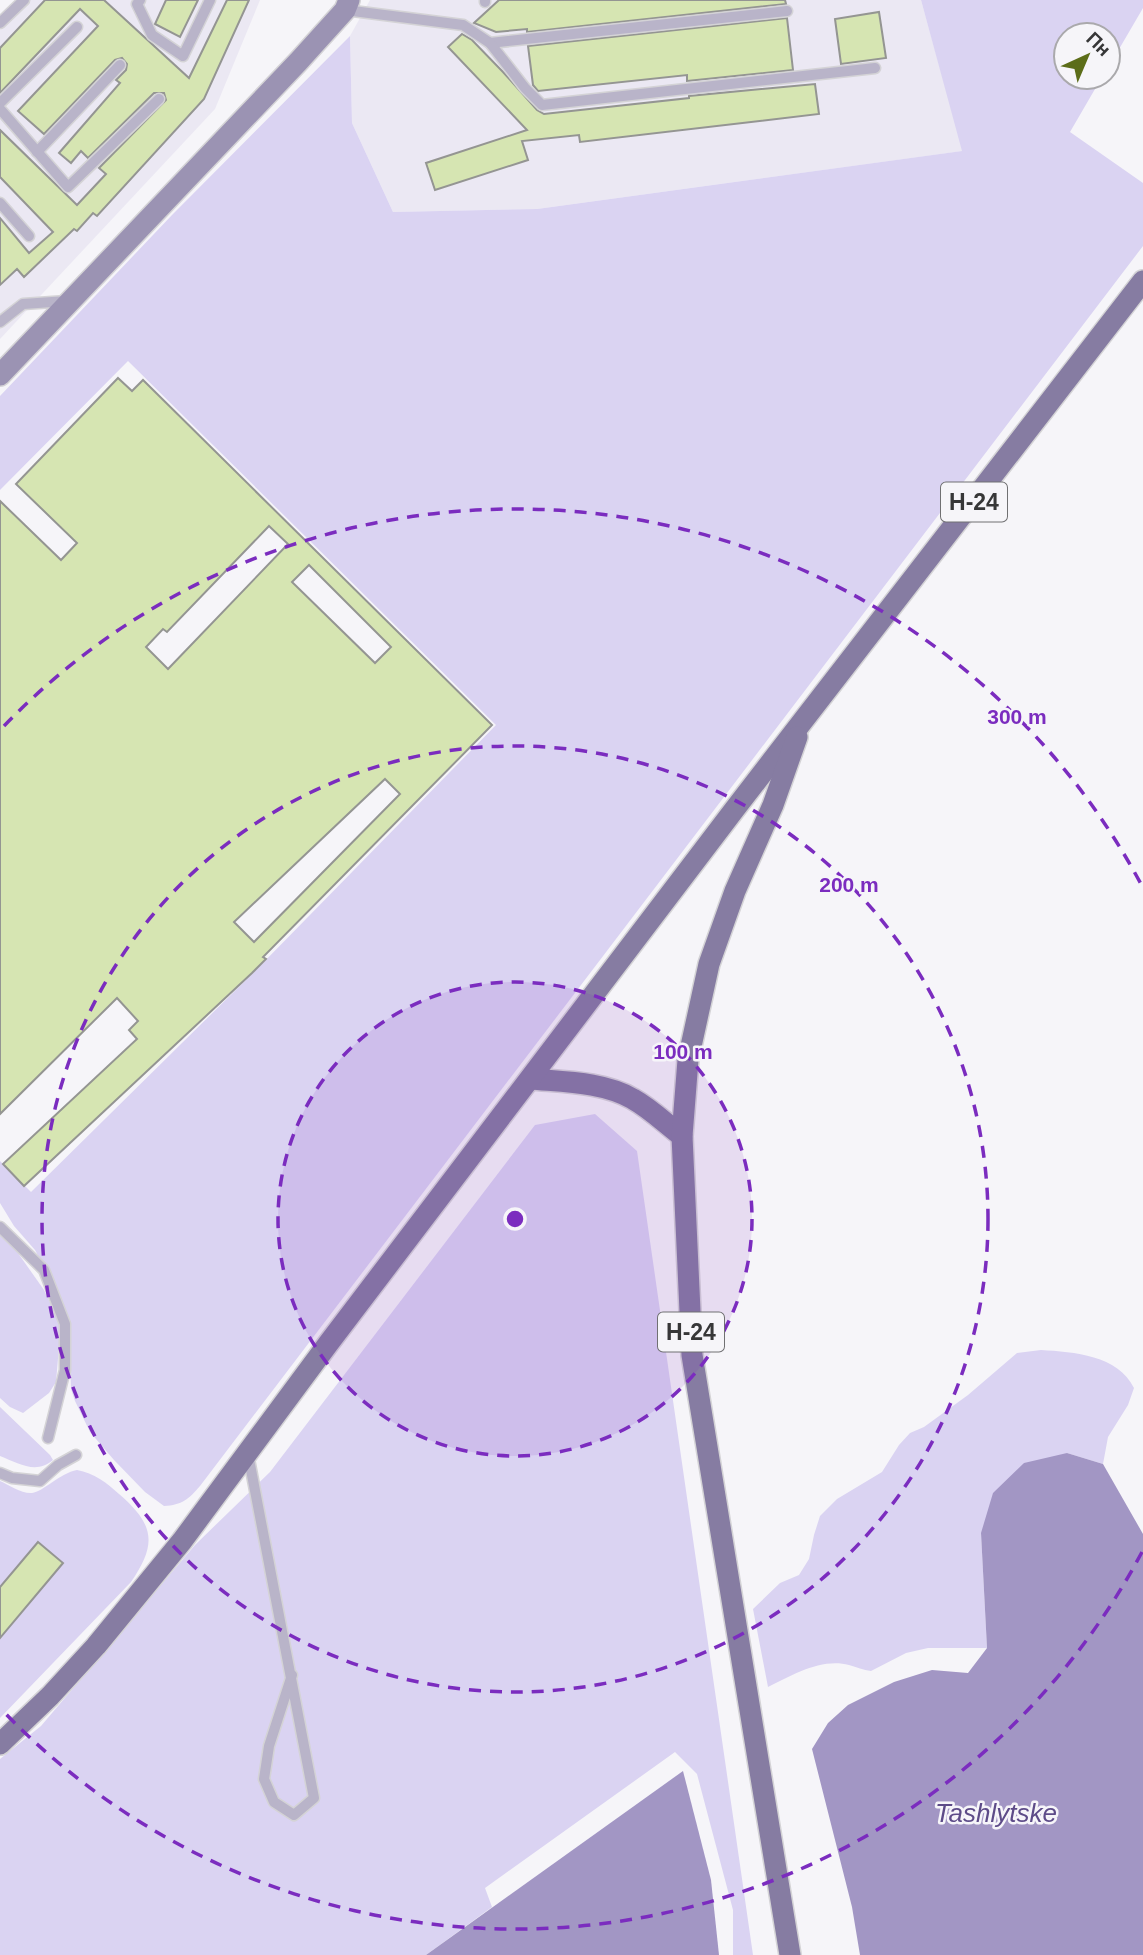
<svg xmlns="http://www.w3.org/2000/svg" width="1143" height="1955" font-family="Helvetica,sans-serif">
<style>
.built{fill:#ebe8f3}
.green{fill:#dad3f2}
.water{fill:#a296c4}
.building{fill:#d6e5b2;stroke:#949592;stroke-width:2;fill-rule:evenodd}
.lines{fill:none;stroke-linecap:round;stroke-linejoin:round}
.lane-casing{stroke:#d4d3d6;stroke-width:13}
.secondary-casing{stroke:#d4d3d6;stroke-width:24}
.primary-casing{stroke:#d4d3d6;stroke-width:24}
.lane{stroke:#b9b4c9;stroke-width:10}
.secondary{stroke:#9b93b3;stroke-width:21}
.primary{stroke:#867ca2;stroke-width:21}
.ring{fill:none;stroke:#7b2cbf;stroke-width:3.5;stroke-dasharray:12 9}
.labels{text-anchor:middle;stroke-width:5;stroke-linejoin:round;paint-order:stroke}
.shield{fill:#f6f5f9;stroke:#707072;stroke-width:2}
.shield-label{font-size:23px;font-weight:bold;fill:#373738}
.water-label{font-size:26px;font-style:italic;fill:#5d4b88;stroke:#f6f5f9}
.centre{fill:#7b2cbf;stroke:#f6f5f9;stroke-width:3.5}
.ring-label{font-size:21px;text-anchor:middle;font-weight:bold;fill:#7b2cbf;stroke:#f6f5f9;stroke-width:5;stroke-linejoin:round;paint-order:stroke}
</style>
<rect width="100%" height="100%" fill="#f6f5f9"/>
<g class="built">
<path d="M 29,0 L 260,0 L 215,109 L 0,339 L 0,30 Z"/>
<path d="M 370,0 L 921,0 L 963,151 L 537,209 L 393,212 L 352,123 L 350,36 Z"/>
</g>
<g class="green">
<path d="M 921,0 L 1143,0 L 1143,8 L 1108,68 L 1108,35 L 1066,35 L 1066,77 L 1102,77 L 1070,132 L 1143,183 L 1143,246 L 200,1486 C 189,1499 182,1505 164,1506 L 145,1492 L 114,1460 L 90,1432 L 75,1401 L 71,1389 L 69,1329 L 57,1291 L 35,1250 L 14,1226 L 0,1203 L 0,1161 L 31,1192 L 258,968 L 496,725 L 128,361 L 0,490 L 0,396 L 172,215 L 350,36 L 352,123 L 393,212 L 537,209 L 962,151 Z"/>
<path d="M 595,1114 L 637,1151 L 753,1955 L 733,1955 L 733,1910 L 697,1774 L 675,1752 L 485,1888 L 492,1907 L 426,1955 L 0,1955 L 0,1759 L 41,1726 L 195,1545 L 270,1472 L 535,1125 Z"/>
<path d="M 0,1233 L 13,1246 L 44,1290 L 59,1321 L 60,1335 L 56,1382 L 49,1393 L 23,1413 L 10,1407 L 0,1398 Z"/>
<path d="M 1041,1350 C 1074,1352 1118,1355 1134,1388 L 1128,1405 L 1108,1437 L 1103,1464 L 1067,1453 L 981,1533 L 987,1648 L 928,1648 L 906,1653 L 871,1671 C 863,1670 857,1667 849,1665 C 821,1658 793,1675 768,1687 L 753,1609 L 780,1583 L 799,1575 L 809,1559 L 814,1535 L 820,1516 L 837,1499 L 882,1472 L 899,1445 L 910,1433 L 924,1427 L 968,1395 L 1017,1353 Z"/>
<path d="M 0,1407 L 50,1455 L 53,1460 C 36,1475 18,1463 0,1456 Z"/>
<path d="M 77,1470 C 94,1473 107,1483 119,1494 C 155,1525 157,1544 131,1582 L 0,1718 L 0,1481 C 9,1485 22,1494 32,1493 C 43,1492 60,1473 77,1470 Z"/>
</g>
<g class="water">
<path d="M 1067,1453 L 1103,1464 L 1143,1534 L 1143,1955 L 860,1955 L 852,1907 L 812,1749 L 828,1723 L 848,1705 L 894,1682 L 932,1670 L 968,1673 L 987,1648 L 981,1533 L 993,1493 L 1024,1463 Z"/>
<path d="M 683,1771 L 711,1880 L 719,1955 L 426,1955 Z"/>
</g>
<g class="building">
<path d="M 45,0 L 104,0 L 189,78 L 227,0 L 249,0 L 204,99 L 97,216 L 93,213 L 77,231 L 74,229 L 24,277 L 17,269 L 0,285 L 0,218 L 29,253 L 53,232 L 0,177 L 0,130 L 77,205 L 106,174 L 99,168 L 166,100 L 164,93 L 154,93 L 88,158 L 81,151 L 71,163 L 59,153 L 120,83 L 116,80 L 126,70 L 127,64 L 122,58 L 115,60 L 44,134 L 18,111 L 98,26 L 80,9 L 0,93 L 0,48 Z"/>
<path d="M 166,0 L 198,0 L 180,37 L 155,24 Z"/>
<path d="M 499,0 L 785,0 L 786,4 L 527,32 L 527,29 L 496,32 L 474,23 Z"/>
<path d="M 879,12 L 886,58 L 841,64 L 835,19 Z"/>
<path d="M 787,18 L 793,70 L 687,81 L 687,75 L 538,91 L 533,85 L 528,46 Z"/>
<path d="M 462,34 L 472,40 L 503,72 L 537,110 L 544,114 L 689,98 L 689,96 L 815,84 L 819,114 L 580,142 L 579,135 L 522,141 L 528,160 L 435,190 L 426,163 L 527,130 L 448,47 Z"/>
<path d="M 118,378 L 132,391 L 143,380 L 492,725 L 263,957 L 266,959 L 252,973 L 24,1186 L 3,1164 L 137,1039 L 129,1030 L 138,1021 L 117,998 L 0,1114 L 0,501 L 61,560 L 77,543 L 16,484 ZM 269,526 L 288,544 L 168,669 L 146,647 L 163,629 L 167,632 ZM 309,565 L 391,647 L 375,663 L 292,582 ZM 385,779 L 400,794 L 254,942 L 234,922 Z"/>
<path d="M 38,1542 L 63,1563 L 0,1638 L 0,1587 Z"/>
</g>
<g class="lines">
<g class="lane-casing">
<g id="lane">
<path d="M 140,0 L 137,4 L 152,35 L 183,56 L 210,0"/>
<path d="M 485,0 L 485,2"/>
<path d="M 345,10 L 463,25 L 490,43 L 787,11"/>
<path d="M 0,23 L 24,0"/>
<path d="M 490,43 L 525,88 L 542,105 L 875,68"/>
<path d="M 0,103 L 77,27"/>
<path d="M 0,109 L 68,187 L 159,99"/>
<path d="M 37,152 L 120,65"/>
<path d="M 0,203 L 29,236"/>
<path d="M 0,322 L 23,304 L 67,301"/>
<path d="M 0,1227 L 44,1270 L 65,1324 L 65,1370 L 48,1438"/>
<path d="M 248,1454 L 314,1798 L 294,1815 L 274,1802 L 264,1779 L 269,1746 L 292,1675"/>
<path d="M 0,1473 L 12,1478 L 40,1481 L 58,1465 L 76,1455"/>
</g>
</g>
<g class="secondary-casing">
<path id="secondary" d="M 0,375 L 298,62 L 345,10 L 349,0"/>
</g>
<g class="primary-casing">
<g id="primary">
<path d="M 531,1079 C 564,1082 604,1082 633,1099 C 651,1109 666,1124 682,1136"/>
<path d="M 0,1744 L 50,1696 L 96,1646 L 182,1541 L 328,1344 L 734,810 L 1143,281"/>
<path d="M 790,1955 L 692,1355 L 682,1136 L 688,1060 L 709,964 L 735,891 L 773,805 L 797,737"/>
</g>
</g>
<use href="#lane" class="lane"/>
<use href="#secondary" class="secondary"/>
<use href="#primary" class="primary"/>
</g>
<circle cx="515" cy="1219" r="237" fill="#7b2cbf" fill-opacity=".12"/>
<g class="ring">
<circle cx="515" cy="1219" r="237"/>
<circle cx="515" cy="1219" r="473"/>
<path d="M1142 1552A710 710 0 0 1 4 1712M4 726A710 710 0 0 1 1142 886"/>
</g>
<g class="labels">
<g class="shield">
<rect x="941" y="482.5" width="66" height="39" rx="5"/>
<rect x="658" y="1312.5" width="66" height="39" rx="5"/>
</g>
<g class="shield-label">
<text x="974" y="510">Н-24</text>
<text x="691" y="1340">Н-24</text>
</g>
<g class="water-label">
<text x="996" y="1822">Tashlytske</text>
</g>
</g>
<circle cx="515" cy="1219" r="10" class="centre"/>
<g class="ring-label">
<text x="1017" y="724">300 m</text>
<text x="849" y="892">200 m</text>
<text x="683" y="1059">100 m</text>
</g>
<g transform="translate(1087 56) rotate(44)"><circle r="33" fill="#f6f5f9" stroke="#aaa9ac" stroke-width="2"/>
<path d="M0-5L12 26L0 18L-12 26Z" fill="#5c6d19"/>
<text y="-10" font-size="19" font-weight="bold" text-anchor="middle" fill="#373738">Пн</text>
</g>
</svg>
